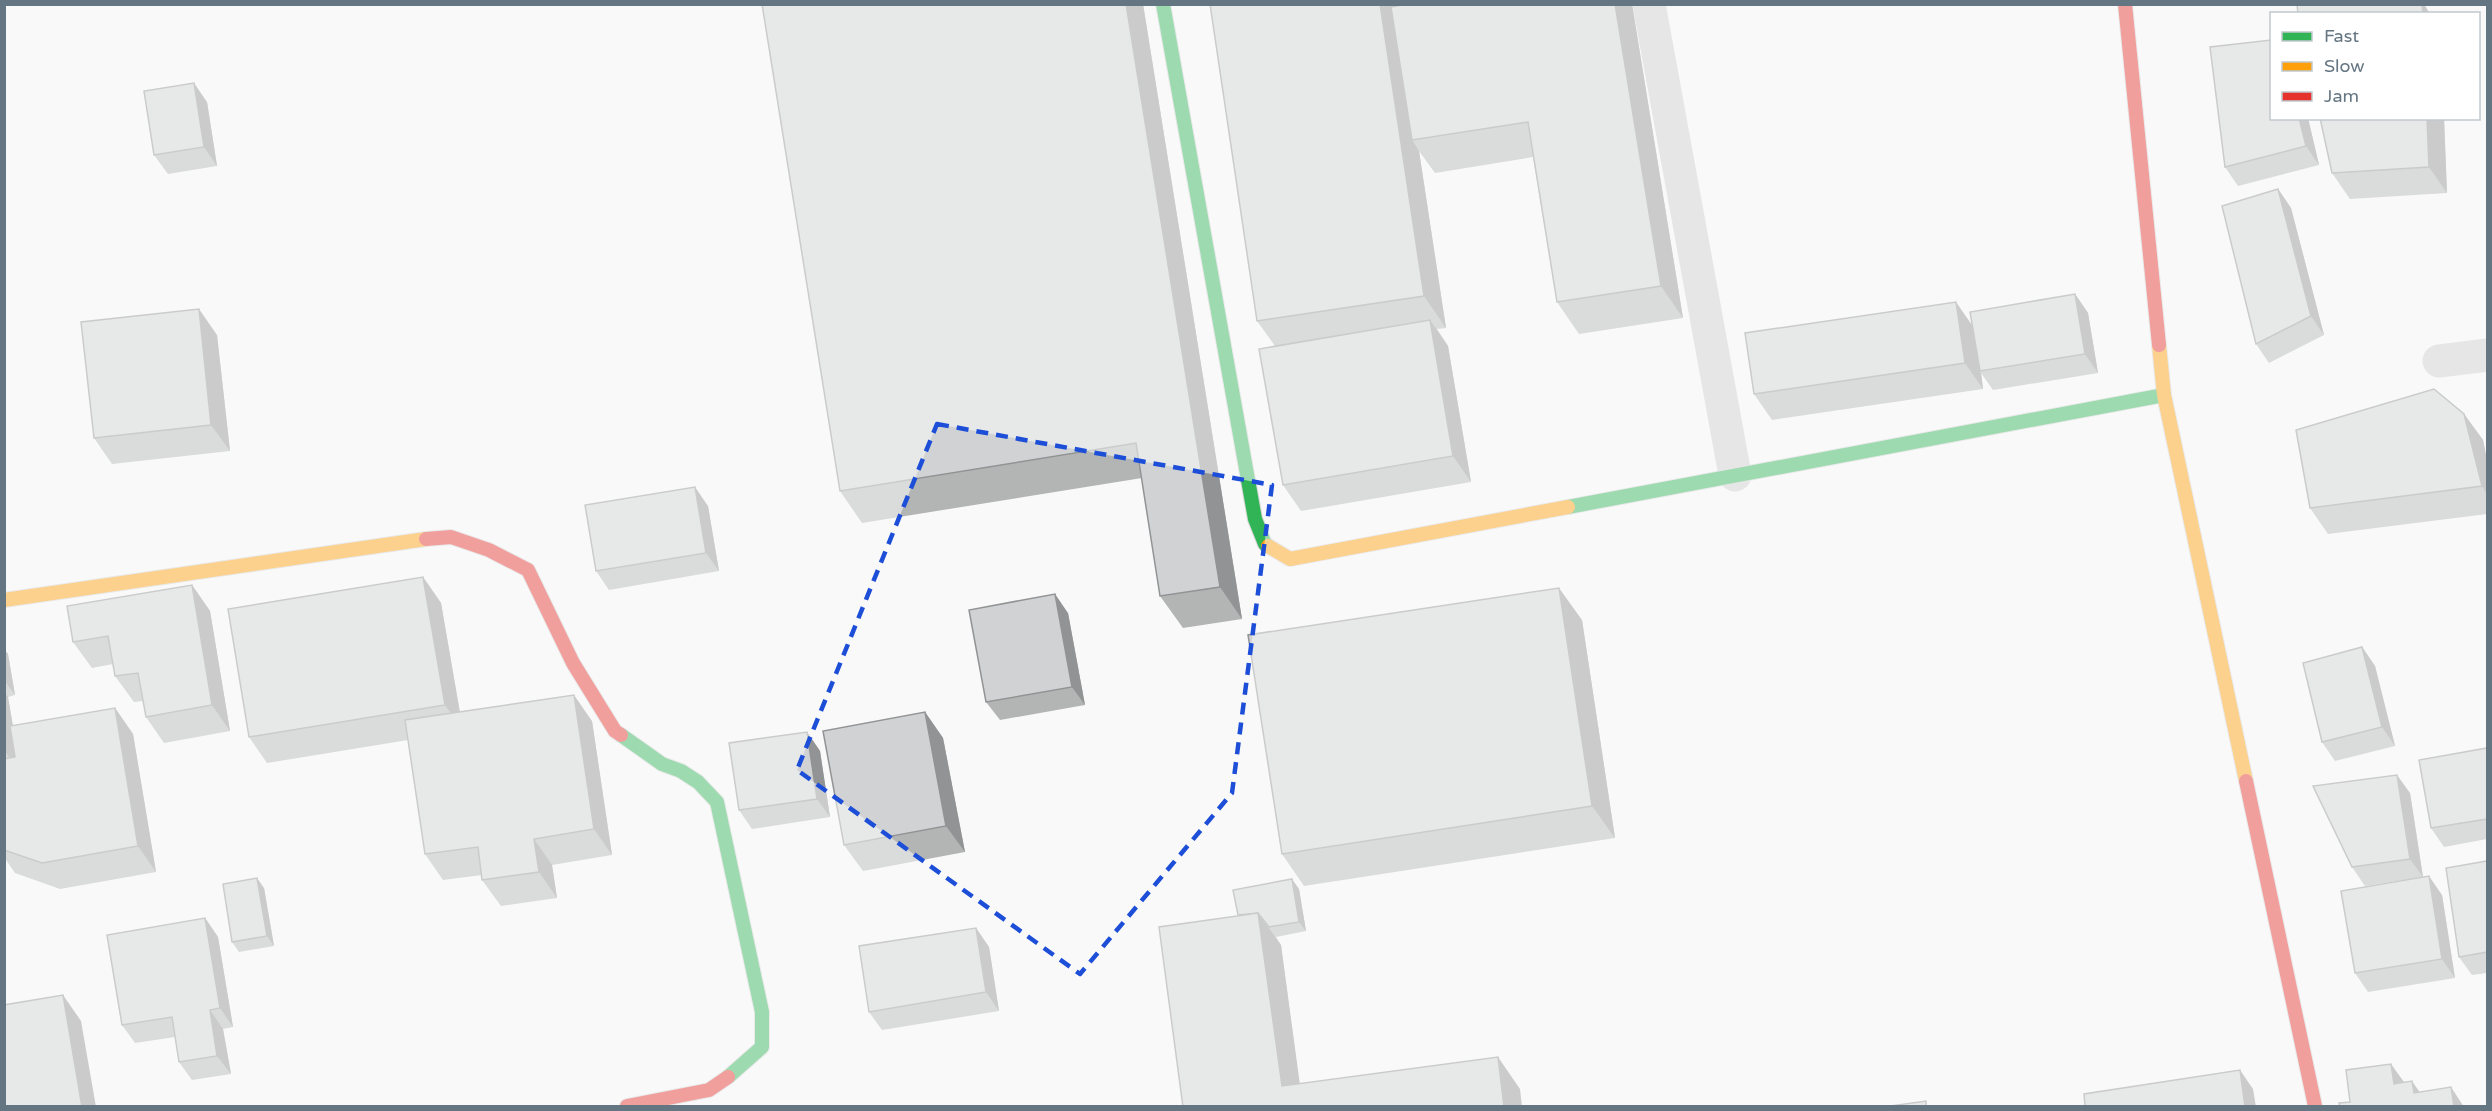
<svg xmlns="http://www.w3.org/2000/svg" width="2492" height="1111" font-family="'Varela Round',sans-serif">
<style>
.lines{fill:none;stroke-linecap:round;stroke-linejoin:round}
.fast-casing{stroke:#d5d6d7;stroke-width:16}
.slow-casing{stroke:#d5d6d7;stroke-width:16}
.jam-casing{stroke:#d5d6d7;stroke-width:16}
.street{stroke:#cecfd0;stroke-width:33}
.fast{stroke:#30b455;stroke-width:14}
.slow{stroke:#ff9f0a;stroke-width:14}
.jam{stroke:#e5322d;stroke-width:14}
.wall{fill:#b3b5b5}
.shaded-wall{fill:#929394}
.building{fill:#d0d2d3;stroke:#929394;stroke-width:1.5}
.marked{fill:none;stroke:#1d4ed8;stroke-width:4.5;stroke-dasharray:12 8;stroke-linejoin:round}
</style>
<rect width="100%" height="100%" fill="#f9f9f9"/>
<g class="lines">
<g class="fast-casing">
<g id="fast">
<path d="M 1163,4 L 1255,519 L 1265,544 L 1268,546"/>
<path d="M 1568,507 L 2164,395"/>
<path d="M 621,735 L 662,764 L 681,771 L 698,782 L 717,802 L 762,1012 L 762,1047 L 728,1077"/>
</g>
</g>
<g class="slow-casing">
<g id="slow">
<path d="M 2159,345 L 2164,395 L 2246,781"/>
<path d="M 1268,546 L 1290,559 L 1568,507"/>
<path d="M 4,600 L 426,539"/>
</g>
</g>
<g class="jam-casing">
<g id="jam">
<path d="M 2125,4 L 2159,345"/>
<path d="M 426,539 L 451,537 L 489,550 L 528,570 L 573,663 L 615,731 L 621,735"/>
<path d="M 2246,781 L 2315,1106"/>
<path d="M 627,1106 L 709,1090 L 728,1077"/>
</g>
</g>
<g class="street">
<path d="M 1649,4 L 1735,475"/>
<path d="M 2439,361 L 2488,355"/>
</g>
<use href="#fast" class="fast"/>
<use href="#slow" class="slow"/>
<use href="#jam" class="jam"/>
</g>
<g class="wall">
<path d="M 1143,4 L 1242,619 L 1183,628 L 1160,596 L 1142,478 L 862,523 L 840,491 Z"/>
<path d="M 1210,4 L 1398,4 L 1398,6 L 1632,4 L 1683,318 L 1579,334 L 1557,302 L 1533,157 L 1435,173 L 1419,151 L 1446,328 L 1437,329 L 1448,346 L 1471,482 L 1301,511 L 1283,485 L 1275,346 L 1257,321 Z"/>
<path d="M 207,102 L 217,166 L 168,174 L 154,155 Z"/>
<path d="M 2271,118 L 2308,118 L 2319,165 L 2238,186 L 2225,167 Z"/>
<path d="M 2320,118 L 2444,118 L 2447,193 L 2350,199 L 2332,173 Z"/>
<path d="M 2278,189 L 2291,208 L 2324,335 L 2269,363 L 2256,344 Z"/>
<path d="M 2075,294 L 2088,313 L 2098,373 L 1993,390 L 1981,373 L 1983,389 L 1772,420 L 1754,394 L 1972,325 Z"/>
<path d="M 217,335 L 230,451 L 112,464 L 94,438 Z"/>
<path d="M 2464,414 L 2483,440 L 2487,460 L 2487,514 L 2328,534 L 2310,508 Z"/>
<path d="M 708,506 L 719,571 L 609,590 L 596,571 Z"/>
<path d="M 423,577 L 441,603 L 460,712 L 592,721 L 612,855 L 552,865 L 557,898 L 501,906 L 482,880 L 482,875 L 443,880 L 425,854 L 408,740 L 267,763 L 249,737 Z"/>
<path d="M 192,585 L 210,611 L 230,731 L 164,743 L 146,717 L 143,701 L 134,702 L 115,676 L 113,664 L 92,668 L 73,642 Z"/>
<path d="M 1068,613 L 1085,705 L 1000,720 L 986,702 Z"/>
<path d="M 1582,620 L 1615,838 L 1304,886 L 1282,854 Z"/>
<path d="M 2362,647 L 2375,666 L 2395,746 L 2335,761 L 2322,742 Z"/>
<path d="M 4,649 L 8,654 L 15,695 L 8,697 L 13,726 L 115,708 L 133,734 L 156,872 L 60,889 L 15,873 L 4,857 Z"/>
<path d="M 925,712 L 943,738 L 965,852 L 863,871 L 844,845 Z"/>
<path d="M 807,732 L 820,751 L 830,817 L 752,829 L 739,810 Z"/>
<path d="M 2487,748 L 2487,839 L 2444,847 L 2431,828 Z"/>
<path d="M 2410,793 L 2423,877 L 2365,886 L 2352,867 Z"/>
<path d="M 2487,861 L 2487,973 L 2472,975 L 2459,957 Z"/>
<path d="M 264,888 L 274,946 L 239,952 L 232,942 Z"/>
<path d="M 1299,889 L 1306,931 L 1276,937 L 1281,945 L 1299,1083 L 1520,1089 L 1183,1107 L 1238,915 Z"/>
<path d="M 2442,895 L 2455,978 L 2368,992 L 2355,973 Z"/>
<path d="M 205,918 L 218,937 L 233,1027 L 223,1029 L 231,1074 L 192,1080 L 179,1062 L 175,1037 L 135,1043 L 122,1025 Z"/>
<path d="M 976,928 L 989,947 L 999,1011 L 882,1030 L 869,1012 Z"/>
</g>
<g class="shaded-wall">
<path d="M 1126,4 L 1143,4 L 1242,619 L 1220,587 Z"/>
<path d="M 1380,4 L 1398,4 L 1418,140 L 1412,140 L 1419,151 L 1446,328 L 1424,296 Z"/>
<path d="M 1615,4 L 1632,4 L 1683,318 L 1661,286 Z"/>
<path d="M 2422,4 L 2424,4 L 2430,14 L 2423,14 Z"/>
<path d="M 194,83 L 207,102 L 217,166 L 204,147 Z"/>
<path d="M 2299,118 L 2308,118 L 2319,165 L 2306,146 Z"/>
<path d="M 2427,118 L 2444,118 L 2447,193 L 2429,167 Z"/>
<path d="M 2278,189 L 2291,208 L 2324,335 L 2311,316 Z"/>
<path d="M 2075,294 L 2088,313 L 2098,373 L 2085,354 Z"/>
<path d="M 1956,302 L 1974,328 L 1980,371 L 1981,373 L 1983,389 L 1965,363 Z"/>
<path d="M 199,309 L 217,335 L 230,451 L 211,425 Z"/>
<path d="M 1430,320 L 1448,346 L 1471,482 L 1453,456 Z"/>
<path d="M 2464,414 L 2483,440 L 2487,460 L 2487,494 L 2482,486 Z"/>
<path d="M 695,487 L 708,506 L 719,571 L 706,553 Z"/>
<path d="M 423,577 L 441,603 L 463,731 L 445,705 Z"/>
<path d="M 192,585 L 210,611 L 230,731 L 212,705 Z"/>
<path d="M 1559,588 L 1582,620 L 1615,838 L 1592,806 Z"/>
<path d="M 1055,594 L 1068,613 L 1085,705 L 1072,687 Z"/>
<path d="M 2362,647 L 2375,666 L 2395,746 L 2382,727 Z"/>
<path d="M 4,649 L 8,654 L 15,695 L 4,680 Z"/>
<path d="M 4,692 L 8,697 L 21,774 L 4,750 Z"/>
<path d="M 574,695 L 592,721 L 612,855 L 594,829 Z"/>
<path d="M 115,708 L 133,734 L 156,872 L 138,846 Z"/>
<path d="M 925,712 L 943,738 L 965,852 L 946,826 Z"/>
<path d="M 807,732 L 820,751 L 830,817 L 817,799 Z"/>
<path d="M 2397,775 L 2410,793 L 2423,877 L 2410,859 Z"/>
<path d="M 534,839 L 552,865 L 557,898 L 539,872 Z"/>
<path d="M 2429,876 L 2442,895 L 2455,978 L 2442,959 Z"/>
<path d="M 257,878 L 264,888 L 274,946 L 267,936 Z"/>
<path d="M 1292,879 L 1299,889 L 1306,931 L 1299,922 Z"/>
<path d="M 1258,913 L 1281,945 L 1303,1107 L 1282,1086 Z"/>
<path d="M 205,918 L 218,937 L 233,1027 L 220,1008 Z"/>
<path d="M 976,928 L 989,947 L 999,1011 L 986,992 Z"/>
<path d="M 63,995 L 81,1021 L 96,1107 L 82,1107 Z"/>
<path d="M 210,1010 L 223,1029 L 231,1074 L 217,1056 Z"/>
<path d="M 1498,1057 L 1520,1089 L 1522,1107 L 1504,1107 Z"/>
<path d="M 2391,1064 L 2404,1082 L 2394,1084 Z"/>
<path d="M 2240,1070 L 2253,1089 L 2256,1107 L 2245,1107 Z"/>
<path d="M 2412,1081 L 2425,1100 L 2414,1093 Z"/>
<path d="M 2451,1087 L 2464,1107 L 2454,1107 Z"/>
</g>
<g class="building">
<path d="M 762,4 L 1126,4 L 1220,587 L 1160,596 L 1136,443 L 840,491 Z"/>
<path d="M 1210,4 L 1380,4 L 1424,296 L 1257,321 Z"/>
<path d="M 1407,4 L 1615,4 L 1661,286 L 1557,302 L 1528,122 L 1412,140 L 1391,7 Z"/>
<path d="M 2297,4 L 2422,4 L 2423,14 L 2298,14 Z"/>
<path d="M 2271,40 L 2271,118 L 2299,118 L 2306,146 L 2225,167 L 2210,47 Z"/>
<path d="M 194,83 L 204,147 L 154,155 L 144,91 Z"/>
<path d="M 2320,118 L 2427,118 L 2429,167 L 2332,173 Z"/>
<path d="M 2278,189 L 2311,316 L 2256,344 L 2222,206 Z"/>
<path d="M 2075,294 L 2085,354 L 1980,371 L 1970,312 Z"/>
<path d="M 1956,302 L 1965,363 L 1754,394 L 1745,333 Z"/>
<path d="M 199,309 L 211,425 L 94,438 L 81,322 Z"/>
<path d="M 1430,320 L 1453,456 L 1283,485 L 1259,349 Z"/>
<path d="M 2434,389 L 2464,414 L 2482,486 L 2310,508 L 2296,430 Z"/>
<path d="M 695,487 L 706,553 L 596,571 L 585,505 Z"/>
<path d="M 423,577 L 445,705 L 249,737 L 228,609 Z"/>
<path d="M 192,585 L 212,705 L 146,717 L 138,673 L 115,676 L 108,636 L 73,642 L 67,606 Z"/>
<path d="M 1559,588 L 1592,806 L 1282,854 L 1248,635 Z"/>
<path d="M 1055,594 L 1072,687 L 986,702 L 969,610 Z"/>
<path d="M 2362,647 L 2382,727 L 2322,742 L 2303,663 Z"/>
<path d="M 574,695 L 594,829 L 534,839 L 539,872 L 482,880 L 478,847 L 425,854 L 405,720 Z"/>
<path d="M 115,708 L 138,846 L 42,863 L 4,850 L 4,759 L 15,757 L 10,726 Z"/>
<path d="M 925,712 L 946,826 L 844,845 L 823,731 Z"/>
<path d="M 807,732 L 817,799 L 739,810 L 729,743 Z"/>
<path d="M 2487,748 L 2487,819 L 2431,828 L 2419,760 Z"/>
<path d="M 2397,775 L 2410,859 L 2352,867 L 2313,786 Z"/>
<path d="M 2487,861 L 2487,952 L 2459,957 L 2446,868 Z"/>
<path d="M 2429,876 L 2442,959 L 2355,973 L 2341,891 Z"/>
<path d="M 257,878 L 267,936 L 232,942 L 223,884 Z"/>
<path d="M 1292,879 L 1299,922 L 1269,927 L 1258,913 L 1238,915 L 1233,890 Z"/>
<path d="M 1258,913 L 1282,1086 L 1498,1057 L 1504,1107 L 1183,1107 L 1159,927 Z"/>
<path d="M 205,918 L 220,1008 L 210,1010 L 217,1056 L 179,1062 L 172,1017 L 122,1025 L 107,935 Z"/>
<path d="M 976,928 L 986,992 L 869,1012 L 859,946 Z"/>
<path d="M 63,995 L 82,1107 L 4,1107 L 4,1005 Z"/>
<path d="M 2391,1064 L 2394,1084 L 2412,1081 L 2414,1093 L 2451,1087 L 2454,1107 L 2340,1107 L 2339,1103 L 2350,1102 L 2346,1070 Z"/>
<path d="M 2240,1070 L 2245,1107 L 2085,1107 L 2084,1094 Z"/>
<path d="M 1926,1101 L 1926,1107 L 1883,1107 Z"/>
</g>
<path d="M0 0H2492V1111H0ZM 937,424 L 1272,485 L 1232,793 L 1080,974 L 797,770 Z" fill="#f9f9f9" fill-opacity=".55" fill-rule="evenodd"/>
<path class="marked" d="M 937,424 L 1272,485 L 1232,793 L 1080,974 L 797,770 Z"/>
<rect width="2492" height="1111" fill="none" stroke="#657683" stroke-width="12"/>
<rect x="2270" y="12" width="210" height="108" fill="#ffffff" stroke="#c1c8cd" stroke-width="1.5"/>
<rect x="2282" y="32" width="30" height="9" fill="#30b455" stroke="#c1c8cd" stroke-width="1.5"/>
<text x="2324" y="42" font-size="18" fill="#657683">Fast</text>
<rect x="2282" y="62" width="30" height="9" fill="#ff9f0a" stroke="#c1c8cd" stroke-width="1.5"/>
<text x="2324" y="72" font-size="18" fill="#657683">Slow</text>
<rect x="2282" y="92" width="30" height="9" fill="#e5322d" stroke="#c1c8cd" stroke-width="1.5"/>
<text x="2324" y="102" font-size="18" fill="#657683">Jam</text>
</svg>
